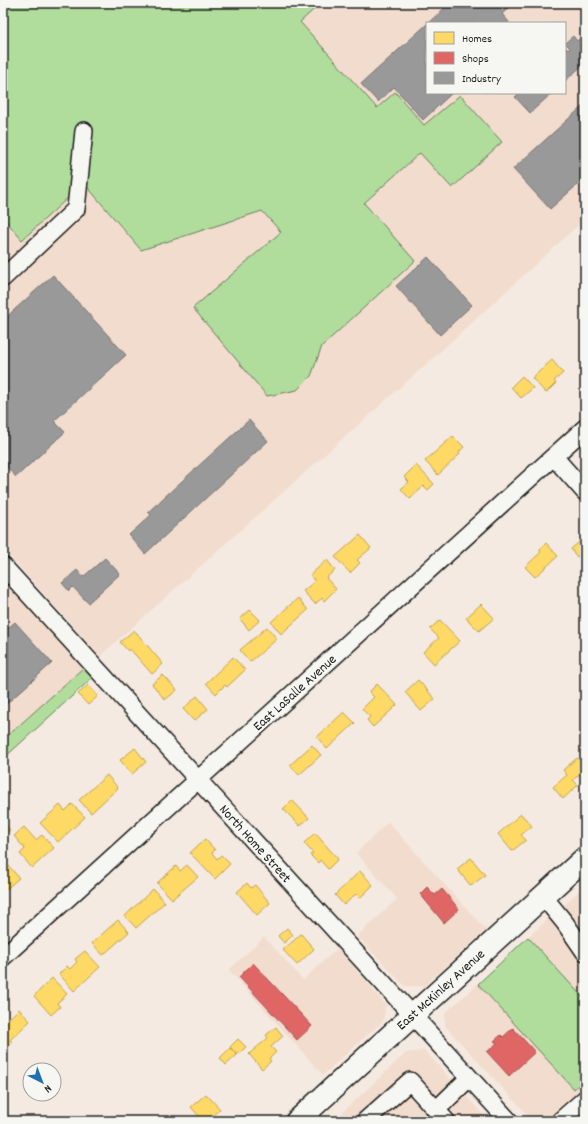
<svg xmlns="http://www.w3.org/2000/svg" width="588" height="1124" font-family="Dekko,sans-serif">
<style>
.built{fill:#f2dccd;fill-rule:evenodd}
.green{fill:#b0dd9c;stroke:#667c5c}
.homes{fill:#ffd966;stroke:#bba050}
.shops{fill:#e06666;stroke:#a55050}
.industry{fill:#999;stroke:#747474}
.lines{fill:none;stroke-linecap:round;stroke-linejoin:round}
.minor-casing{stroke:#1c1c1c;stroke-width:20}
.major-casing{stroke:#1c1c1c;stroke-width:25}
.minor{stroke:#f6f6f2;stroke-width:17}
.major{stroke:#f6f6f2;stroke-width:22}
.labels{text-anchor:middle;stroke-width:4;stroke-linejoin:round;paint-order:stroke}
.street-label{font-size:14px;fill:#1c1c1c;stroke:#f6f6f2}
</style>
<rect width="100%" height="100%" fill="#f4eae1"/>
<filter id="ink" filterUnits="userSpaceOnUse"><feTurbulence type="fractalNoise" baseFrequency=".025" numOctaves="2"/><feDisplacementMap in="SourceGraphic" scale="8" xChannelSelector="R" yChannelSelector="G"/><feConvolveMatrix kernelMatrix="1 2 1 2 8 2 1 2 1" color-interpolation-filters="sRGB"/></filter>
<g filter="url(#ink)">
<g class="built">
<path d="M 321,3 L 585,3 L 585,219 L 443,349 L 100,656 L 3,549 L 3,223 L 6,221 L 22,240 L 84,183 L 141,250 L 262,211 L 281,232 L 311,376 L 321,346 L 415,262 L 364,203 L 420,153 L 424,125 L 395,92 L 378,109 L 300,22 ZM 427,23 L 565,23 L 565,93 L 427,93 Z"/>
<path d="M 3,580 L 83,668 L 3,740 Z"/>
<path d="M 388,822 L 486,930 L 424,986 L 405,986 L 357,936 L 397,899 L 356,853 Z"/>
<path d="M 585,886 L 585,1000 L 528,937 Z"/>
<path d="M 264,937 L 303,980 L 338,948 L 386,1005 L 383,1021 L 323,1075 L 229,970 Z"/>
<path d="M 478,984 L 574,1088 L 585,1079 L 585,1121 L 530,1121 L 525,1112 L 445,1026 L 445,1013 Z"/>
<path d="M 425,1051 L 489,1121 L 333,1121 L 406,1053 Z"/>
</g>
<g class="green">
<path d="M 3,3 L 321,3 L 300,22 L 377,108 L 395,92 L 424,125 L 460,95 L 502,142 L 452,188 L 420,153 L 364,203 L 415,261 L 322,346 L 311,376 L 297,390 L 267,396 L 193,308 L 281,232 L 262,211 L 141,250 L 84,183 L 22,240 L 6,221 L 3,223 Z"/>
<path d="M 83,668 L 92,678 L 3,759 L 3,740 Z"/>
<path d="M 528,937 L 585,1000 L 585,1079 L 574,1089 L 478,984 Z"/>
</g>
<g class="homes">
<path d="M 552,360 L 563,373 L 554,381 L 556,383 L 546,393 L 532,378 Z"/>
<path d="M 522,376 L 533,388 L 521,398 L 511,387 Z"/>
<path d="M 453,436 L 464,447 L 459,452 L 460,454 L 438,475 L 425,461 Z"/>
<path d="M 416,465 L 434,484 L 428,490 L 424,486 L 410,499 L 401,489 L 409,482 L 404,477 Z"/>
<path d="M 360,535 L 371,548 L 357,560 L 360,563 L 350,573 L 335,557 Z"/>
<path d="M 585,537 L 585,552 L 584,551 L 577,557 L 571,549 Z"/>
<path d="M 546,543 L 558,556 L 535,577 L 525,567 L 541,552 L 539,550 Z"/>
<path d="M 327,560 L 335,570 L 326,578 L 336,589 L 324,601 L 322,598 L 315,604 L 303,591 L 315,581 L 310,575 Z"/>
<path d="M 298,598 L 308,610 L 281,634 L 271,622 Z"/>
<path d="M 481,604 L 494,618 L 479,631 L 466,618 Z"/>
<path d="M 250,610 L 260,620 L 249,630 L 240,619 Z"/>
<path d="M 440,620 L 460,641 L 434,664 L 423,652 L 439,638 L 430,629 Z"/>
<path d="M 267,627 L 277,639 L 250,662 L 240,650 Z"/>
<path d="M 134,630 L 163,664 L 152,674 L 130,649 L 128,651 L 120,642 Z"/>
<path d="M 233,657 L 245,670 L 227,687 L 225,685 L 216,694 L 206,683 Z"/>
<path d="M 163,675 L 177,690 L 165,700 L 152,684 Z"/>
<path d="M 418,680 L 435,699 L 421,711 L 405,692 Z"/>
<path d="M 377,684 L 397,705 L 373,727 L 367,720 L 370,717 L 362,709 L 374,697 L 369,692 Z"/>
<path d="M 88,685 L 98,696 L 88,705 L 78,694 Z"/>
<path d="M 197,696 L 208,709 L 194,721 L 183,709 Z"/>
<path d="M 344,712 L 355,723 L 327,749 L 317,737 Z"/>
<path d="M 312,745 L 321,755 L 299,775 L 290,765 Z"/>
<path d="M 135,748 L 146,762 L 132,774 L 120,760 Z"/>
<path d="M 577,758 L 585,767 L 585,769 L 573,780 L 578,785 L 563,799 L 553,787 L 567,775 L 563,770 Z"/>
<path d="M 107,775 L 118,788 L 91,813 L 79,800 Z"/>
<path d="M 292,800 L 309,818 L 300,826 L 283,809 Z"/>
<path d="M 72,804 L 85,817 L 58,842 L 40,823 L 60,805 L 65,811 Z"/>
<path d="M 521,814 L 532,826 L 521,835 L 526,840 L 512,851 L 498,834 Z"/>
<path d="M 3,822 L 10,830 L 3,836 Z"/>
<path d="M 24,827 L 36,840 L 42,835 L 54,848 L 32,868 L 20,854 L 25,849 L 14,836 Z"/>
<path d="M 315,833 L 338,859 L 328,869 L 320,860 L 318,863 L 310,855 L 313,853 L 304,843 Z"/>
<path d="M 205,839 L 215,850 L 212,853 L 217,859 L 221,855 L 230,864 L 215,879 L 190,853 Z"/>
<path d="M 471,858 L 485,875 L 471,886 L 457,869 Z"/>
<path d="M 187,865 L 198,877 L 172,899 L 157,883 L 176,866 L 180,871 Z"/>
<path d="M 9,866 L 19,878 L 3,892 L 3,870 Z"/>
<path d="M 360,871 L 373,885 L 360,898 L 356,894 L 344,905 L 335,895 Z"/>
<path d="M 247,883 L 251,888 L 255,885 L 270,903 L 257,915 L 237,892 Z"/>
<path d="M 153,889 L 165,902 L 136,928 L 125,916 Z"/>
<path d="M 118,920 L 129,932 L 103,955 L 92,943 Z"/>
<path d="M 287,928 L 293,935 L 284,943 L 278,936 Z"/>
<path d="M 301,934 L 314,949 L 297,965 L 283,950 Z"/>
<path d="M 85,951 L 100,967 L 74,991 L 59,974 L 67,966 L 70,969 L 77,962 L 75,959 Z"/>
<path d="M 52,978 L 67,994 L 57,1003 L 60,1007 L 51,1015 L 34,996 Z"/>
<path d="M 19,1009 L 30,1021 L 10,1040 L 12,1042 L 3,1051 L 3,1032 L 7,1029 L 3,1024 Z"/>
<path d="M 276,1027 L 283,1036 L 271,1047 L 276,1052 L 269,1059 L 271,1061 L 262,1069 L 249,1054 L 268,1038 L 266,1035 Z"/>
<path d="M 238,1039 L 246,1047 L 237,1055 L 230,1047 Z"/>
<path d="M 230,1048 L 237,1055 L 226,1065 L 220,1058 Z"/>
<path d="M 206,1094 L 220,1109 L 206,1121 L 203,1121 L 191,1107 Z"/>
</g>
<g class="shops">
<path d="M 427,887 L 435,895 L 442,889 L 459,909 L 444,923 L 420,894 Z"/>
<path d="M 253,963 L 312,1026 L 297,1040 L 239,977 Z"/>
<path d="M 513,1028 L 535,1052 L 509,1076 L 487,1052 L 497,1043 L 494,1041 L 501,1035 L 503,1037 Z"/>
</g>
<g class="industry">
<path d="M 448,3 L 514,3 L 502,14 L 509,22 L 508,23 L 428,23 L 449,4 Z"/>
<path d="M 427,24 L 427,93 L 452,93 L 423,120 L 394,87 L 378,102 L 361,84 Z"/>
<path d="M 585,34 L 585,63 L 565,81 L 565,47 L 568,50 L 570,48 L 565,43 L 573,36 L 577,41 Z"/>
<path d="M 520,93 L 552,93 L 530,113 L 515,97 Z"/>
<path d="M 585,104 L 585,178 L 550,209 L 513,169 Z"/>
<path d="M 428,257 L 472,305 L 440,335 L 396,286 Z"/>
<path d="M 53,275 L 126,355 L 54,421 L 65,432 L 16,477 L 3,463 L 3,320 Z"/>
<path d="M 249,420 L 268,441 L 145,554 L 129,535 L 151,515 L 148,512 Z"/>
<path d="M 105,558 L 120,574 L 88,603 L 73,587 L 69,591 L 62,583 L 77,570 L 83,577 Z"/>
<path d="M 15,622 L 52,663 L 3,707 L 3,632 Z"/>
</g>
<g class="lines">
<g class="minor-casing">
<g id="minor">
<path d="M 3,278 L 76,209 L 84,131"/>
<path d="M 554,457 L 585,492"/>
<path d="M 3,566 L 509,1121"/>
<path d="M 543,896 L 565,923 L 585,952"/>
<path d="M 3,957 L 585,428"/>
<path d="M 436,1110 L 469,1078"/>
<path d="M 365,1121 L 410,1081 L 446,1121"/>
<path d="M 560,1121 L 585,1099"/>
</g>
</g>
<g class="major-casing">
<path id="major" d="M 297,1121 L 585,858"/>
</g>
<use href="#minor" class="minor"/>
<use href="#major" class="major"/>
</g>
</g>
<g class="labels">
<g class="street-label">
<text transform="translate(294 692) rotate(-42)" y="5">East LaSalle Avenue</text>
<text transform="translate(256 843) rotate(48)" y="5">North Home Street</text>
<text transform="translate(440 989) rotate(-42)" y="5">East McKinley Avenue</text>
</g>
</g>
<rect width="588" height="1124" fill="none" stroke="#f6f6f2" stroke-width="16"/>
<rect x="8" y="8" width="572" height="1108" fill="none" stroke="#1c1c1c" stroke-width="1.5" filter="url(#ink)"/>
<rect x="426" y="22" width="140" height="72" fill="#f6f6f2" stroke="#9f9f9c"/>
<rect x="434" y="32" width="20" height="12" fill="#ffd966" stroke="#9f9f9c"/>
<text x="462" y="42" font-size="12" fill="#1c1c1c">Homes</text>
<rect x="434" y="52" width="20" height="12" fill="#e06666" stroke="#9f9f9c"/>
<text x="462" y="62" font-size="12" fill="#1c1c1c">Shops</text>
<rect x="434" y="72" width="20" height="12" fill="#999999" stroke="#9f9f9c"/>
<text x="462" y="82" font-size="12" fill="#1c1c1c">Industry</text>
<g transform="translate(42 1082) rotate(138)"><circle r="19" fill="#f6f6f2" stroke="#9f9f9c"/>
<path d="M0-3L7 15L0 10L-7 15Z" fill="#1f6fb2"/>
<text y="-6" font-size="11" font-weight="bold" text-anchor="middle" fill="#1c1c1c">N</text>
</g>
</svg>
